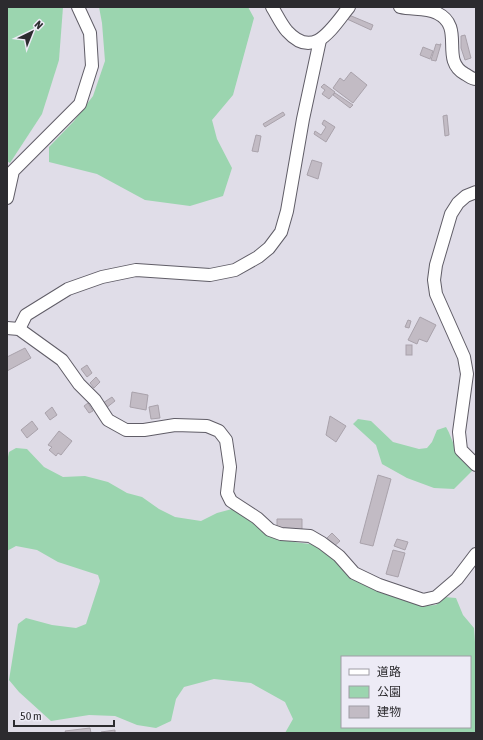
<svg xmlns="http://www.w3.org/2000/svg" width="483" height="740" font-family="'Asap Condensed','Noto Sans JP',sans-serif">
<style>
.green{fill:#9bd5af;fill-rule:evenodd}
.building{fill:#c2bbc4;stroke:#a9a2ab}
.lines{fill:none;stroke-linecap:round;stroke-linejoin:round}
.street-casing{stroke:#605d67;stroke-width:14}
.street{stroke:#fff;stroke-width:12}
</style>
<rect width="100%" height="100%" fill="#e0dde8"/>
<g class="green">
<path d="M 7,7 L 63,7 L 59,60 L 42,114 L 10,163 L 7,161 Z"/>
<path d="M 99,7 L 248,7 L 254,18 L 233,95 L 212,120 L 217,139 L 232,168 L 223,196 L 190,206 L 145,200 L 97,174 L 49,162 L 49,147 L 74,121 L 93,96 L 105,61 L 102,23 Z"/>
<path d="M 358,419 L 371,421 L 393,442 L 419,449 L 427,448 L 432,442 L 437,430 L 446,427 C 450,434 452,440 455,448 C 458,457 466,464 473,470 L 454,489 L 434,488 L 407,478 L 382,464 L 376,445 L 353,424 Z"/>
<path d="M 16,448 L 27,449 L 44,467 L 63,477 L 85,476 L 108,482 L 127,493 L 142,497 L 159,509 L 175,517 L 201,521 L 217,513 L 232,509 L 253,520 L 269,536 L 294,542 L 317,545 L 377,590 L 422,606 L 436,605 L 444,597 L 456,598 L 463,615 L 474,628 L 476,656 L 476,733 L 285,733 L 293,719 L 285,702 L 251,683 L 214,679 L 184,687 L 176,699 L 171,721 L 156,728 L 137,725 L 115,716 L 89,715 L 51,721 L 19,692 L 9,680 L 18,624 L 26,618 L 52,625 L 76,628 L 86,624 L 100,581 L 98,575 L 58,562 L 37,550 L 16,546 L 7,551 L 7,462 L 9,452 ZM 342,657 L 470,657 L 470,727 L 342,727 Z"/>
</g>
<g class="building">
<path d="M 349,15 L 373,25 L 371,30 L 347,19 Z"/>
<path d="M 465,35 L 471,58 L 465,60 L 461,48 L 461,36 Z"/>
<path d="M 436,44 L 440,45 L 440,44 L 441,44 L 436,61 L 431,60 Z"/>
<path d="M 423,47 L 433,51 L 430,59 L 420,55 Z"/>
<path d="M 351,72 L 367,85 L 353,103 L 333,88 L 340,78 L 344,81 Z"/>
<path d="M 324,84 L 335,92 L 329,99 L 322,94 L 325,90 L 321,87 Z"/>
<path d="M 335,93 L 353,105 L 350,108 L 333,95 Z"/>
<path d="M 283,112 L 285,115 L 265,127 L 263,124 Z"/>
<path d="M 447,115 L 449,135 L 445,136 L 443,116 Z"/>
<path d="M 324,120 L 335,127 L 326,142 L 314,134 L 315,131 L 321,135 L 326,127 L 322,124 Z"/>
<path d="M 256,135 L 261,136 L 258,152 L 252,151 Z"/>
<path d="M 312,160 L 322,163 L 318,179 L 307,175 Z"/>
<path d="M 420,317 L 436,325 L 427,342 L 419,339 L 417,344 L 408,340 Z"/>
<path d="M 408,320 L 411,321 L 409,328 L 405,327 Z"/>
<rect x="406" y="345" width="6" height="10"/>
<path d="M 25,348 L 31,358 L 7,371 L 7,357 Z"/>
<path d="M 87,365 L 92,373 L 87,377 L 81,369 Z"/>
<path d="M 96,377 L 100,382 L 94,388 L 90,383 Z"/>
<path d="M 132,392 L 148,395 L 146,410 L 130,407 Z"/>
<path d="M 112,397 L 115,401 L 106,408 L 103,403 Z"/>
<path d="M 88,403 L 93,411 L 89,413 L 84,406 Z"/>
<path d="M 158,405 L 160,418 L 151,419 L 149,407 Z"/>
<path d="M 52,407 L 57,415 L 50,420 L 45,413 Z"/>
<path d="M 330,416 L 346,426 L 336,442 L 326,435 Z"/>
<path d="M 32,421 L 38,429 L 27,438 L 21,430 Z"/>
<path d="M 59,431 L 72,441 L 61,455 L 58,453 L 56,456 L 49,450 L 52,447 L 48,445 Z"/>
<path d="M 378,475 L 391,479 L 373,546 L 360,543 Z"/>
<path d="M 277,519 L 302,519 L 302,530 L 277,529 Z"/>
<path d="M 332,533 L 340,541 L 332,548 L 325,540 Z"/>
<path d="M 397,539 L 408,542 L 405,550 L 394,546 Z"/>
<path d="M 393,550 L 405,553 L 398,577 L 386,574 Z"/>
<path d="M 90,728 L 91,733 L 66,733 L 65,731 Z"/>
<path d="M 115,730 L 115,733 L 101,733 L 101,732 Z"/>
</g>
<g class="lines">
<g class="street-casing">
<g id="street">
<path d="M 272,7 C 277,15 281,24 287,31 C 314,61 332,28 349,7"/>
<path d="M 400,7 C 412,10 426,7 437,13 C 466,27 439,60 465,74 C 469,76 471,79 476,79"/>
<path d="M 476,192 L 466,196 L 458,203 L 451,214 L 436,265 L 434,280 L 436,294 L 464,357 L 467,374 L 459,432 L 461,450 L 476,465"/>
<path d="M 7,198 L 13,171 L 80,104 L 92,66 L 90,33 L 78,7"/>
<path d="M 7,328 L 19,329 L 62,360 L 79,384 L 95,400 L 108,420 L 126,430 L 144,430 L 175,425 L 207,426 L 219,431 L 226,440 L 230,467 L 227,493 L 231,501 L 257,518 L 270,530 L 281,534 L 310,536 L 322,543 L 339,556 L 354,573 L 379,585 L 423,600 L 436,597 L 457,579 L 476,554"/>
<path d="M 19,329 L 26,315 L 68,289 L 102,277 L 136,270 L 210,275 L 235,270 L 258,257 L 269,248 L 281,232 L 287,211 L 303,119 L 320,40"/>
</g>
</g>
<use href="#street" class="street"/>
</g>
<rect width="483" height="740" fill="none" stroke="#2c2b2f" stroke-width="16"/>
<rect x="341" y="656" width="130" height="72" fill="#edebf6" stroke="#a09ea6"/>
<rect x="349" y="669" width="20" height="6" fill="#ffffff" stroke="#a09ea6"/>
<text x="377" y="676" font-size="12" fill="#2c2b2f">道路</text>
<rect x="349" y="686" width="20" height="12" fill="#9bd5af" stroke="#a09ea6"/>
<text x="377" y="696" font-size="12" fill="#2c2b2f">公園</text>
<rect x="349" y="706" width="20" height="12" fill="#c2bbc4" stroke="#a09ea6"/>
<text x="377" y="716" font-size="12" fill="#2c2b2f">建物</text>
<g transform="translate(32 32) rotate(43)" stroke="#edebf6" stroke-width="3" paint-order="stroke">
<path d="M0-3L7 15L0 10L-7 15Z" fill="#2c2b2f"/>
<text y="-6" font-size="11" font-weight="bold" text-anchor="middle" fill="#2c2b2f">N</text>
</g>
<path d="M14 720v6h100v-6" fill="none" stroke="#2c2b2f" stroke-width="2"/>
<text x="20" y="720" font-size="12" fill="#2c2b2f" stroke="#edebf6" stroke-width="3" paint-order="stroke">50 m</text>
</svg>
